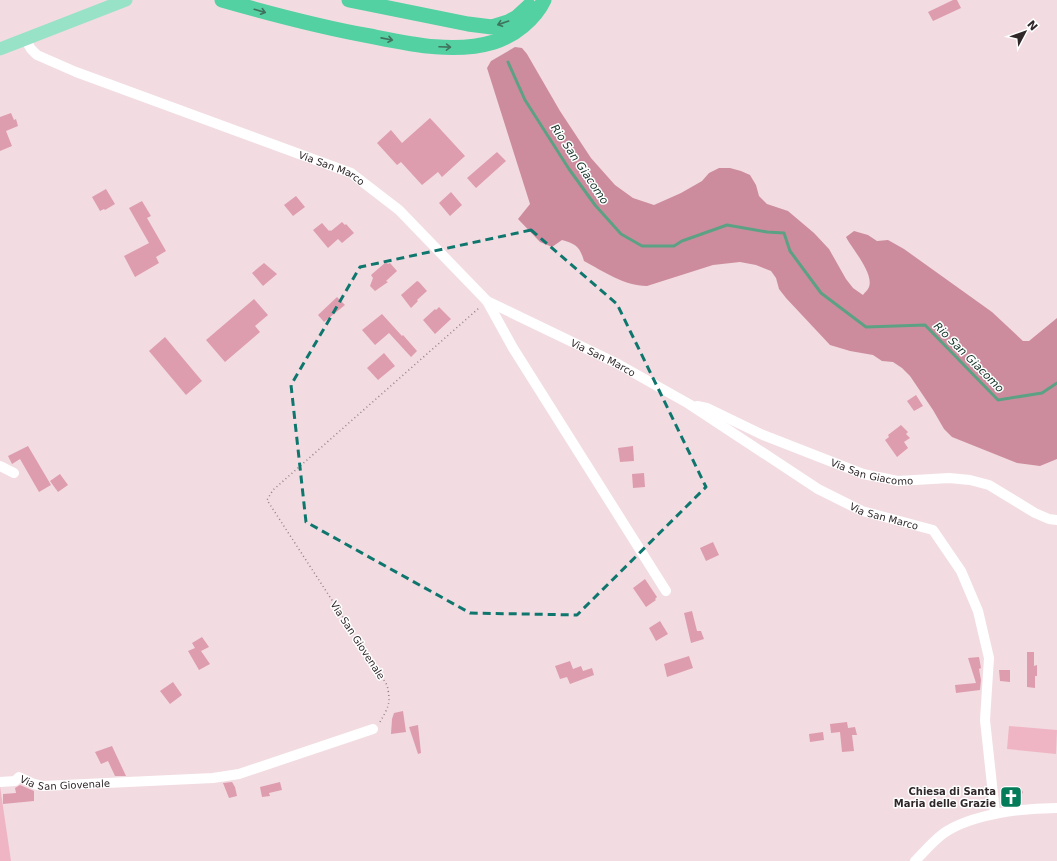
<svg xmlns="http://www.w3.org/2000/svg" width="1057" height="861" font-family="'DejaVu Sans',sans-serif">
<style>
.green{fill:#efb5c5}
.forest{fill:#cd8c9e}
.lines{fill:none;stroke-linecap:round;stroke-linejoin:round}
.stream{stroke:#5da184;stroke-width:3}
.building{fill:#de9caf}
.path{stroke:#918185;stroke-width:1.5;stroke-dasharray:1 3;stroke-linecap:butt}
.minor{stroke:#fff;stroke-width:10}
.major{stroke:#98e3c7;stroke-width:13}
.highway{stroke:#53d1a2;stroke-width:15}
.oneway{stroke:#40735f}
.marked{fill:none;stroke:#0f766e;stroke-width:3;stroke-dasharray:8 5;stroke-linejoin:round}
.labels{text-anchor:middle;stroke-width:3;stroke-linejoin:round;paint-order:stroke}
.street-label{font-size:10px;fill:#302729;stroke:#fff}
.poi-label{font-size:10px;font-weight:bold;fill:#302729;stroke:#fff;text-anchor:end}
.water-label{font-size:11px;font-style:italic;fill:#133327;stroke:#fff}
</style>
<rect width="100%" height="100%" fill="#f2dce1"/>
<g class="green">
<path d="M 1009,726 L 1057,730 L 1056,754 L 1007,749 Z"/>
<path d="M 0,786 L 11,861 L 0,861 Z"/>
</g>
<path class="forest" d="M 515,47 L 522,48 L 527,54 L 560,111 L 591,158 L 615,185 L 633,198 L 654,205 L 681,193 L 702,181 L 709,173 L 719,168 L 730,168 L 741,171 L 750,175 L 756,185 L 759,196 L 767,204 L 788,211 L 814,233 L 829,249 L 846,279 L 853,288 L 863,295 C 864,293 868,290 869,287 C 874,273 852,249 846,237 L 854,231 L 868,235 L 877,241 L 888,240 L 904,249 L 992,312 L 1023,341 L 1029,341 L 1057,318 L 1057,459 L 1040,466 L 1017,463 L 952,437 L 944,429 L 933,410 L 910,376 L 902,368 L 893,362 L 882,361 L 873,355 L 850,351 L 830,345 L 786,298 L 779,289 L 776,278 L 771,271 L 756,265 L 740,262 L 713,265 L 647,286 C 624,286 603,271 584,261 C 580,247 576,244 562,240 L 552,247 L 540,242 L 518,219 L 530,204 L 487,68 L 491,61 Z"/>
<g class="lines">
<path class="stream" d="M 508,62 L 525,100 L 569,169 L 595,205 L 621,234 L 642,246 L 674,246 L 682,241 L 727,225 L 767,232 L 784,233 L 790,251 L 821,293 L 866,327 L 925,325 L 998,400 L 1042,393 L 1057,383"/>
</g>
<g class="building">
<path d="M 953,0 L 957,0 L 961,8 L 933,21 L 928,12 Z"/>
<path d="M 11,113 L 14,120 L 16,119 L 18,126 L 6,131 L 12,146 L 0,151 L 0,117 Z"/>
<path d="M 430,118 L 465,156 L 442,177 L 438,172 L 422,185 L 401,162 L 397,165 L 377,143 L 391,130 L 402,143 Z"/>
<path d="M 497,152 L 506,161 L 476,188 L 467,178 Z"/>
<path d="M 106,189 L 115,204 L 105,210 L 104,209 L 100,211 L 92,197 Z"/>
<path d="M 451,192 L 462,205 L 450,216 L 439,203 Z"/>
<path d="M 296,196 L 305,207 L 293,216 L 284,205 Z"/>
<path d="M 142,201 L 151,216 L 147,218 L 166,251 L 156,257 L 159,263 L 135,277 L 124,256 L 149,243 L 129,208 Z"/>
<path d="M 342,222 L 345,225 L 346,224 L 354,233 L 342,243 L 338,239 L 328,248 L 313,230 L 322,223 L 329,231 L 330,230 L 331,231 Z"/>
<path d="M 386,262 L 388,264 L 390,263 L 397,271 L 386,281 L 388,282 L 375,291 L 370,286 L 373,278 L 371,275 Z"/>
<path d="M 264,263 L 277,274 L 263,286 L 252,273 Z"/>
<path d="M 417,281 L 419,282 L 427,291 L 417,300 L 418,301 L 411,308 L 401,295 Z"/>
<path d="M 337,297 L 345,305 L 324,322 L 318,315 Z"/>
<path d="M 254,299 L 268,315 L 255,326 L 260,332 L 225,362 L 206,340 Z"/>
<path d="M 439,307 L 451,319 L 435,334 L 423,320 L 435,309 L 436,310 Z"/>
<path d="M 382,314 L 402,336 L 403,335 L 417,351 L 411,357 L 389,333 L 375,345 L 362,330 Z"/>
<path d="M 165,337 L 202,381 L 186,395 L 149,351 Z"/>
<path d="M 384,353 L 395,366 L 378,380 L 367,368 Z"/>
<path d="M 916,395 L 923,406 L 914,411 L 907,401 Z"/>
<path d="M 901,425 L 908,432 L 906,434 L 910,438 L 904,442 L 908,448 L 897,457 L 885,440 L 889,437 L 888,435 Z"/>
<path d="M 28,446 L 51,485 L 39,492 L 20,459 L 12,464 L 8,456 Z"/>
<path d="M 633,446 L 634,461 L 620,462 L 618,448 Z"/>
<path d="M 644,473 L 645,487 L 633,488 L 632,474 Z"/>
<path d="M 60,474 L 68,485 L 58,492 L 50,481 Z"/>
<path d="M 713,542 L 719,555 L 706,561 L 700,548 Z"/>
<path d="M 645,579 L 657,597 L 655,599 L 656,600 L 646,607 L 633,588 Z"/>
<path d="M 692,611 L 697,631 L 701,631 L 704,639 L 691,643 L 684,613 Z"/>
<path d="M 660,621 L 668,634 L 656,641 L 649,628 Z"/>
<path d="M 202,637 L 209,647 L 201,651 L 210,664 L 199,670 L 188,651 L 195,648 L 192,643 Z"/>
<path d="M 1027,652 L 1034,652 L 1034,666 L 1037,665 L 1037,676 L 1035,676 L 1035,688 L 1027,687 Z"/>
<path d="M 689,656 L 693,668 L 667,677 L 664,664 Z"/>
<path d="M 979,657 L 981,668 L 979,669 L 981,680 L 980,690 L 956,693 L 955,685 L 976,683 L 968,658 Z"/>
<path d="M 570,661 L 573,669 L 581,666 L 583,671 L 592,668 L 594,675 L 570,684 L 567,677 L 560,679 L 555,666 Z"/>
<path d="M 999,670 L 1010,670 L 1010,682 L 1000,681 Z"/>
<path d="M 173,682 L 182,695 L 170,704 L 160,691 Z"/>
<path d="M 403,711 L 406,732 L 391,734 L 392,719 L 394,713 Z"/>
<path d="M 847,722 L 848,728 L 855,727 L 857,735 L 852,735 L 854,751 L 842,752 L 840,732 L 831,733 L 830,724 Z"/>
<path d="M 418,725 L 421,753 L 418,754 L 409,727 Z"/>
<path d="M 823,732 L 824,740 L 810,742 L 809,734 Z"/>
<path d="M 112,746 L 126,776 L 115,776 L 108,761 L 101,764 L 95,752 Z"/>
<path d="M 232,782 L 235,787 L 237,796 L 229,798 L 223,783 Z"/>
<path d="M 280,782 L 282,790 L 269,793 L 270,796 L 262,797 L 260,787 Z"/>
<path d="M 20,785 L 34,791 L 34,801 L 3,804 L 3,794 L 16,793 L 15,788 Z"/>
<path d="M 1014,786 L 1020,788 L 1023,792 L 1019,800 L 1011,805 L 1005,806 L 1000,795 Z"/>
</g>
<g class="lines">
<path class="path" d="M 380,722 C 389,706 391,703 387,685 L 267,500 L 273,490 L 479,308"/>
<g class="minor">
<path id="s1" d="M 25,39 L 31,49 L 37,55 L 76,72 L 351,173 L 399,210 L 487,301 L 618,364 L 689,404 L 818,489 L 862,511 L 933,530 L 961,571 L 978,611 L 989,658 L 985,720 L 995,813"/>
<path d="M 487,301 L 513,348 L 666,591"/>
<path id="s2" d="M 697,406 L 707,408 L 763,435 L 863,474 L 898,481 L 949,478 L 970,480 L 989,485 L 1035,513 L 1049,519 L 1057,520"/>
<path d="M 0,466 L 14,473"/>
<path id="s3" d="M 0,782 L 15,781 L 19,777 L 34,784 L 43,786 L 213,778 L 239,774 L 373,729"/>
<path d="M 915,861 C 924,852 933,841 944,833 C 972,814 1023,808 1057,808"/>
</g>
<path class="major" d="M 0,49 L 126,0"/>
<g class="highway">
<path d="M 222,0 C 271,14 320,27 370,36 C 410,44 454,54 494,42 C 514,36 535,19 544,0"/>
<path d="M 349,0 L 468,24 L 492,27 L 508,22 L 517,17 L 529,6"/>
</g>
</g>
<defs><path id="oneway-shaft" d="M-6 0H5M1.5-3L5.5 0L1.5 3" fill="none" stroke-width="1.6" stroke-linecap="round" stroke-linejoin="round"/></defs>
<g class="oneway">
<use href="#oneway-shaft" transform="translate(260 11) rotate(16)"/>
<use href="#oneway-shaft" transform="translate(503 23) rotate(161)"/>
<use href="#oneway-shaft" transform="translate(387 39) rotate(11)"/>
<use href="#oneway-shaft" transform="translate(445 47) rotate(2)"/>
</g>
<path class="marked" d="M 531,230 L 617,304 L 706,487 L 577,615 L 470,613 L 306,522 L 291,385 L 360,267 Z"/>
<defs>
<g id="church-square" transform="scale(1.15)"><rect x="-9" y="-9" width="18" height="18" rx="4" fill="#047b59" stroke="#fff"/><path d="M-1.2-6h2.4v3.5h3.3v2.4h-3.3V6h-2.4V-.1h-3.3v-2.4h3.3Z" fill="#fff"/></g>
</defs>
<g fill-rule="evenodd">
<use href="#church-square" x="1011" y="797"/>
</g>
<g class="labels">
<g class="street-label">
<text dy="4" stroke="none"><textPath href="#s1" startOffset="336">Via San Marco</textPath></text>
<text dy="4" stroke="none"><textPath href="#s1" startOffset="672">Via San Marco</textPath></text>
<text dy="4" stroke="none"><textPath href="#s2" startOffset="188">Via San Giacomo</textPath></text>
<text dy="4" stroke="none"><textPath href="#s1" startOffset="996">Via San Marco</textPath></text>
<text transform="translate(358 640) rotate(57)" y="4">Via San Giovenale</text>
<text dy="4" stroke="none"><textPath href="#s3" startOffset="68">Via San Giovenale</textPath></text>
</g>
<g class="poi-label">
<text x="996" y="795">Chiesa di Santa<tspan x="996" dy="12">Maria delle Grazie</tspan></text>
</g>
<g class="water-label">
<text transform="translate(580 164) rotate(56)" y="4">Rio San Giacomo</text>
<text transform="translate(969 357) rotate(45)" y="4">Rio San Giacomo</text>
</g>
</g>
<g transform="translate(1025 32) rotate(49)" stroke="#ffffff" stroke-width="3" paint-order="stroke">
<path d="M0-3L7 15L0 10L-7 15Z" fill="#302729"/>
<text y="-6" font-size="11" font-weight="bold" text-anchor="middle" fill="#302729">N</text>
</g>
</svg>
